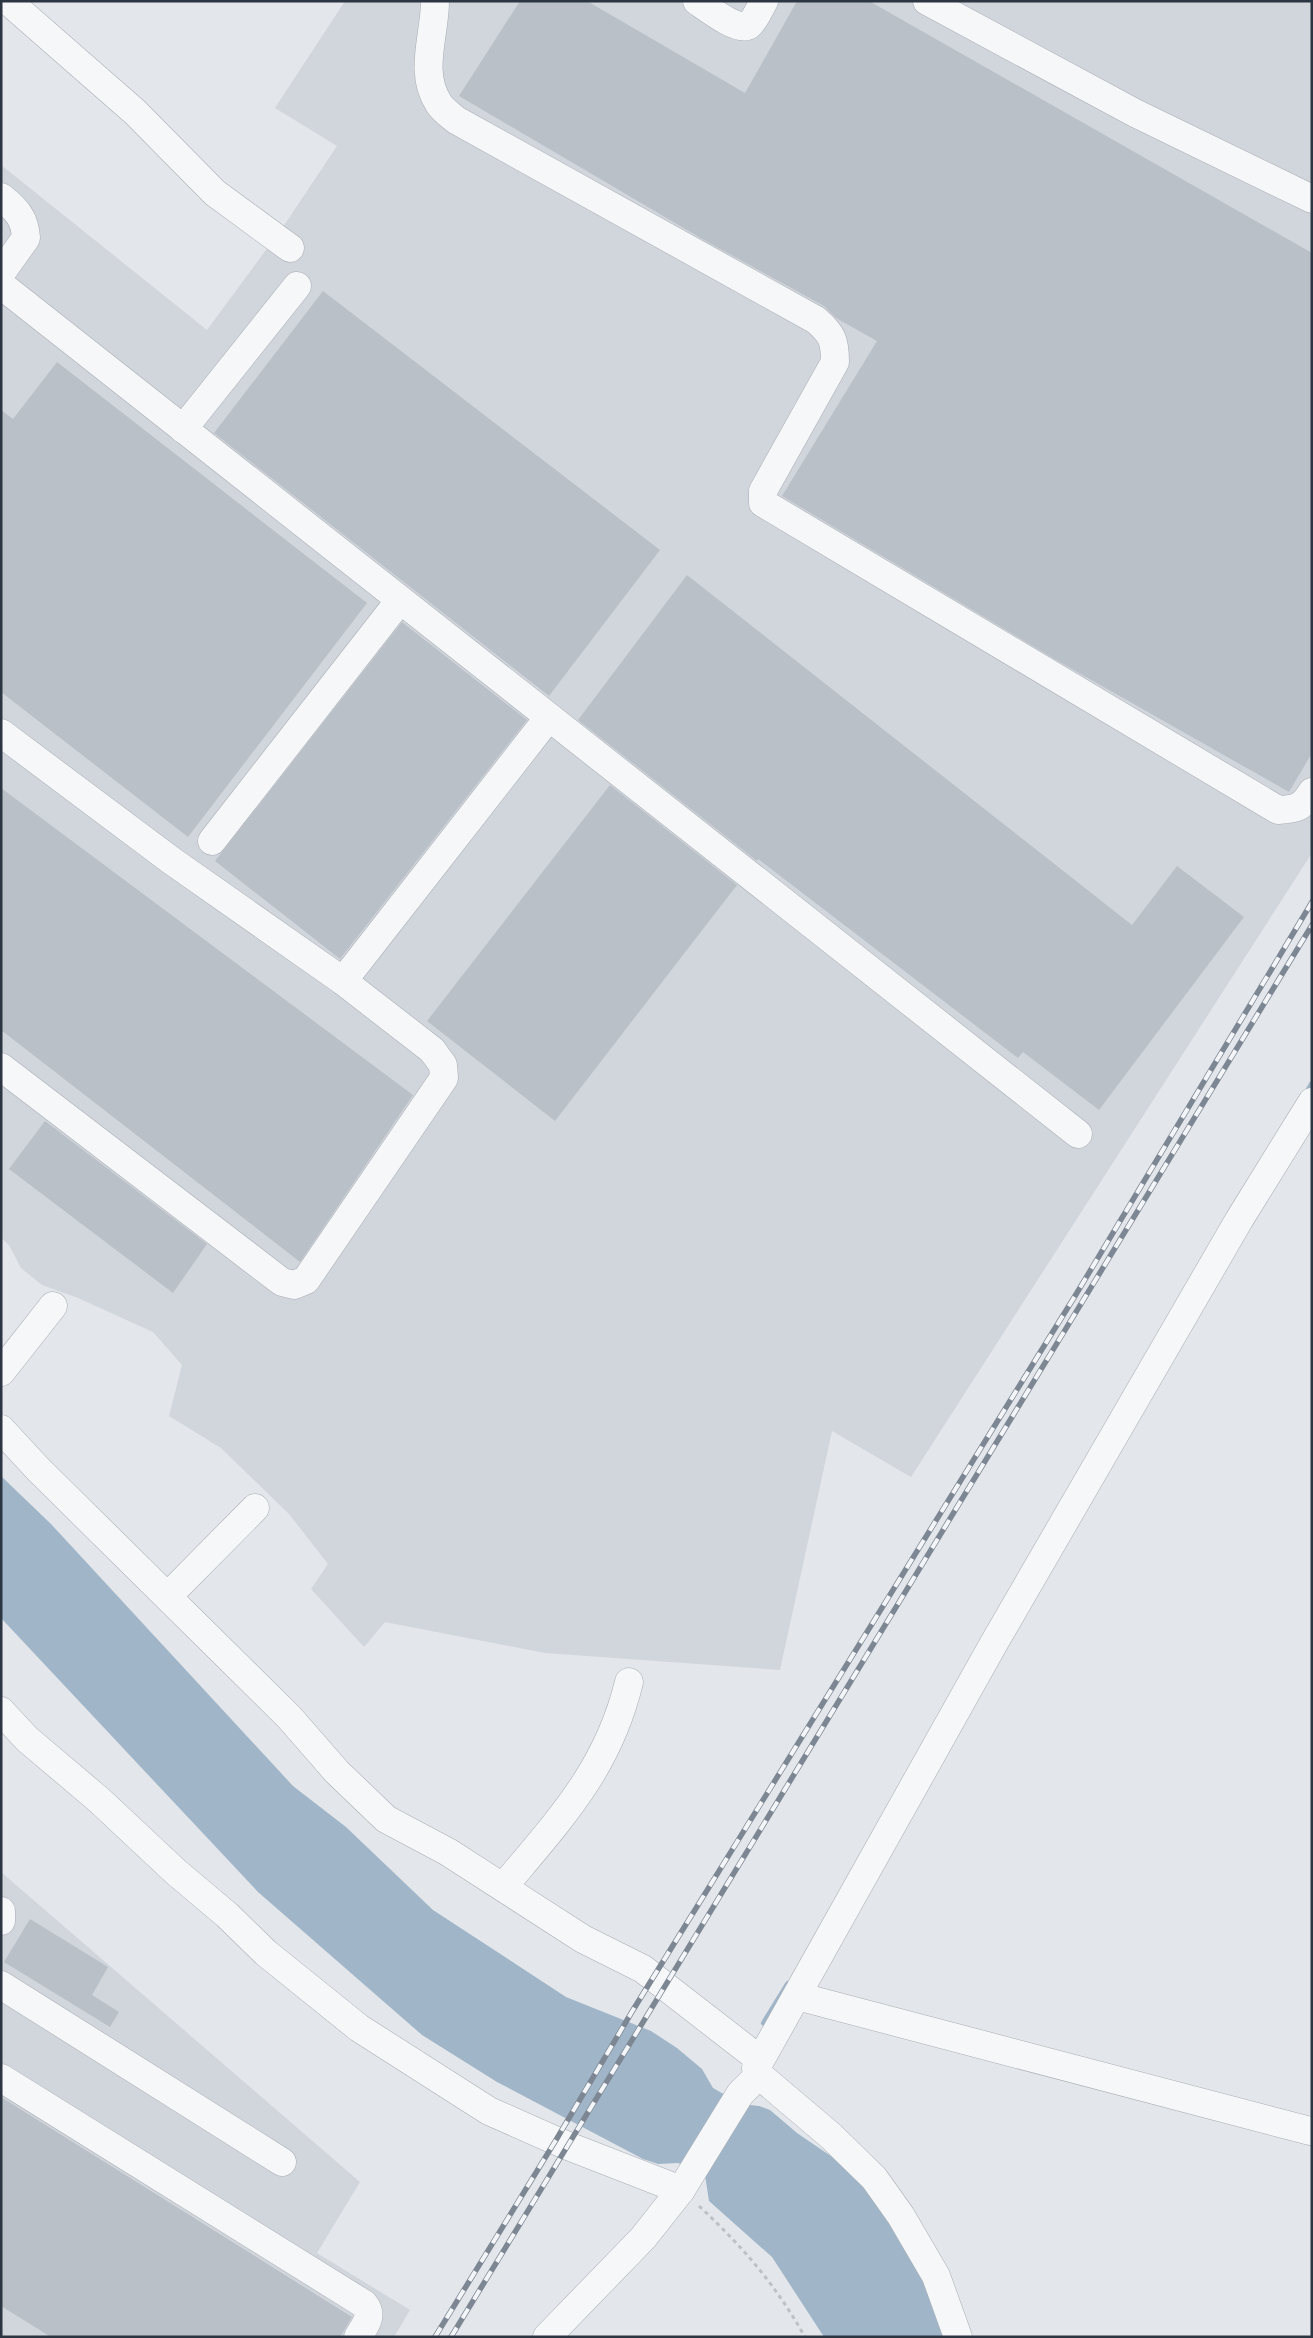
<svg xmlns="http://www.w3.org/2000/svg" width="1313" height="2338" font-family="Lato,sans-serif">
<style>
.built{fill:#d1d6dc}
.water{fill:#a0b6c8}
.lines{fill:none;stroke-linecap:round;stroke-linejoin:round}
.stream{stroke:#a0b6c8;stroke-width:6}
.building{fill:#bac0c7}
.minor-casing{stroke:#a8adb4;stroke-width:29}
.path{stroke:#bdc1c6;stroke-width:3;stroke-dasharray:4 4;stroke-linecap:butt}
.minor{stroke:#f6f7f9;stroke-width:28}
.rail-casing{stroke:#7d8793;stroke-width:5.5}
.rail{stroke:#f3f5f8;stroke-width:4;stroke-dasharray:11;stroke-linecap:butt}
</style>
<rect width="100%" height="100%" fill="#e3e6ea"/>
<g class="built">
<path d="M 345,1 L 1312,1 L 1312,853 L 911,1477 L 832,1431 L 780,1670 L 545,1653 L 385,1622 L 364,1647 L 311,1589 L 328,1564 L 289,1514 L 221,1448 L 169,1416 L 182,1365 L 153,1332 L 78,1298 L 42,1285 L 21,1268 L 9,1245 L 1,1238 L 1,165 L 207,330 L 283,227 L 337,146 L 275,108 Z"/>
<path d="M 1,1872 L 360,2182 L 317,2253 L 410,2310 L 394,2337 L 1,2337 Z"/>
</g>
<path class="water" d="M 1,1476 L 51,1524 L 293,1786 L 346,1827 L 433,1910 L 566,1997 L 651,2031 L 677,2048 L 702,2069 L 713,2088 L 741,2104 L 759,2106 L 770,2110 L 797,2133 L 844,2165 L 901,2231 L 948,2337 L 824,2337 L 772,2257 L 709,2201 L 705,2175 L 678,2163 L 658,2164 L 643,2159 L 497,2082 L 422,2035 L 258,1892 L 1,1618 Z"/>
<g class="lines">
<g class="stream">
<path d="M 1305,1096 L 1312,1084"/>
<path d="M 764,2023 L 788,1984"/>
</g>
</g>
<g class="building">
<path d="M 520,1 L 587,1 L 745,93 L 797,1 L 869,1 L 1312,253 L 1312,753 L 1289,792 L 1056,660 L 782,496 L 877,341 L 836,318 L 824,306 L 704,240 L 459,96 Z"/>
<path d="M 323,291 L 660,550 L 549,696 L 214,433 Z"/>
<path d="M 57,362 L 367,603 L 188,837 L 1,692 L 1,410 L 13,419 Z"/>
<path d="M 687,575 L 1132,925 L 1177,866 L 1244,917 L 1099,1110 L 1023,1052 L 1018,1058 L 758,859 L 757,861 L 578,720 Z"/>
<path d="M 402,622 L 527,720 L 340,959 L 215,861 Z"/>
<path d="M 610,785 L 737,885 L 555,1121 L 427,1021 Z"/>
<path d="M 1,788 L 413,1095 L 300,1262 L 1,1030 Z"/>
<path d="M 45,1121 L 207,1244 L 173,1293 L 9,1169 Z"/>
<path d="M 30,1919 L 108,1967 L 92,1995 L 119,2012 L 110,2027 L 4,1962 Z"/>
<path d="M 1,2097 L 352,2317 L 340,2337 L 51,2337 L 1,2306 Z"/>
</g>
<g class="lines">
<g class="minor-casing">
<g id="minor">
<path d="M 8,1 L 135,112 L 215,193 L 290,248"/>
<path d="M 435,1 C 435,36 418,72 439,104 C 443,110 450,115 456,120 L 816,320 C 832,334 835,340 835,362 L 763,491 L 763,503 L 1278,810 C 1296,809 1302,808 1312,792"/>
<path d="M 697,1 C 706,7 739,33 749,25 C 755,20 760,8 764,1"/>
<path d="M 927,1 L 1135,113 L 1312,199"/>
<path d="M 1,197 C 16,209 25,218 26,238 L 1,273"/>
<path d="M 1,285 L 1078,1134"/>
<path d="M 183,429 L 297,286"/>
<path d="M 1,733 L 172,861 L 343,981 L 432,1050 L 443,1065 L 444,1078 L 306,1280 L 294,1285 L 282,1282 L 1,1067"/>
<path d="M 212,841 L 400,600"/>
<path d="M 343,981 L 549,717"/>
<path d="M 1,1372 L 53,1306"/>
<path d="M 1,1429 L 38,1469 L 289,1717 L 337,1772 L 386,1819 L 448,1852 L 583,1939 L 643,1969 L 759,2059"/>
<path d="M 168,1596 L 255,1508"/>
<path d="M 1,1711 L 27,1739 L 98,1799 L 176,1872 L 227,1915 L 266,1953 L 359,2028 L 489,2111 L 568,2146 L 681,2190"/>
<path d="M 504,1886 C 560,1819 608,1769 629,1682"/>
<path d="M 1,1911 L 1,1921"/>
<path d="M 1,1985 L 282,2162"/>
<path d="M 797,1996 L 1310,2131"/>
<path d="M 1,2078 L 364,2304 C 374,2316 365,2325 358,2337"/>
<path d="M 547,2337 L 643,2238 L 681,2190 L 740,2094 L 759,2075"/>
<path d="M 958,2337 L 936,2276 L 901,2216 L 874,2178 L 831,2136 L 759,2075 L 756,2068 L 994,1643 L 1239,1220 L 1312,1102"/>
</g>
</g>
<path class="path" d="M 699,2206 C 742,2246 776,2285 805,2337"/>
<use href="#minor" class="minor"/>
<g class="rail-casing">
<g id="rail">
<path d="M 435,2337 L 556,2140 L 633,2010 L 1075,1296 L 1312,902"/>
<path d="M 451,2337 L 1312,925"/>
</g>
</g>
<use href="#rail" class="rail"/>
</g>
<rect width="1313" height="2338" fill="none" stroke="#2c3542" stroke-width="5"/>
</svg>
